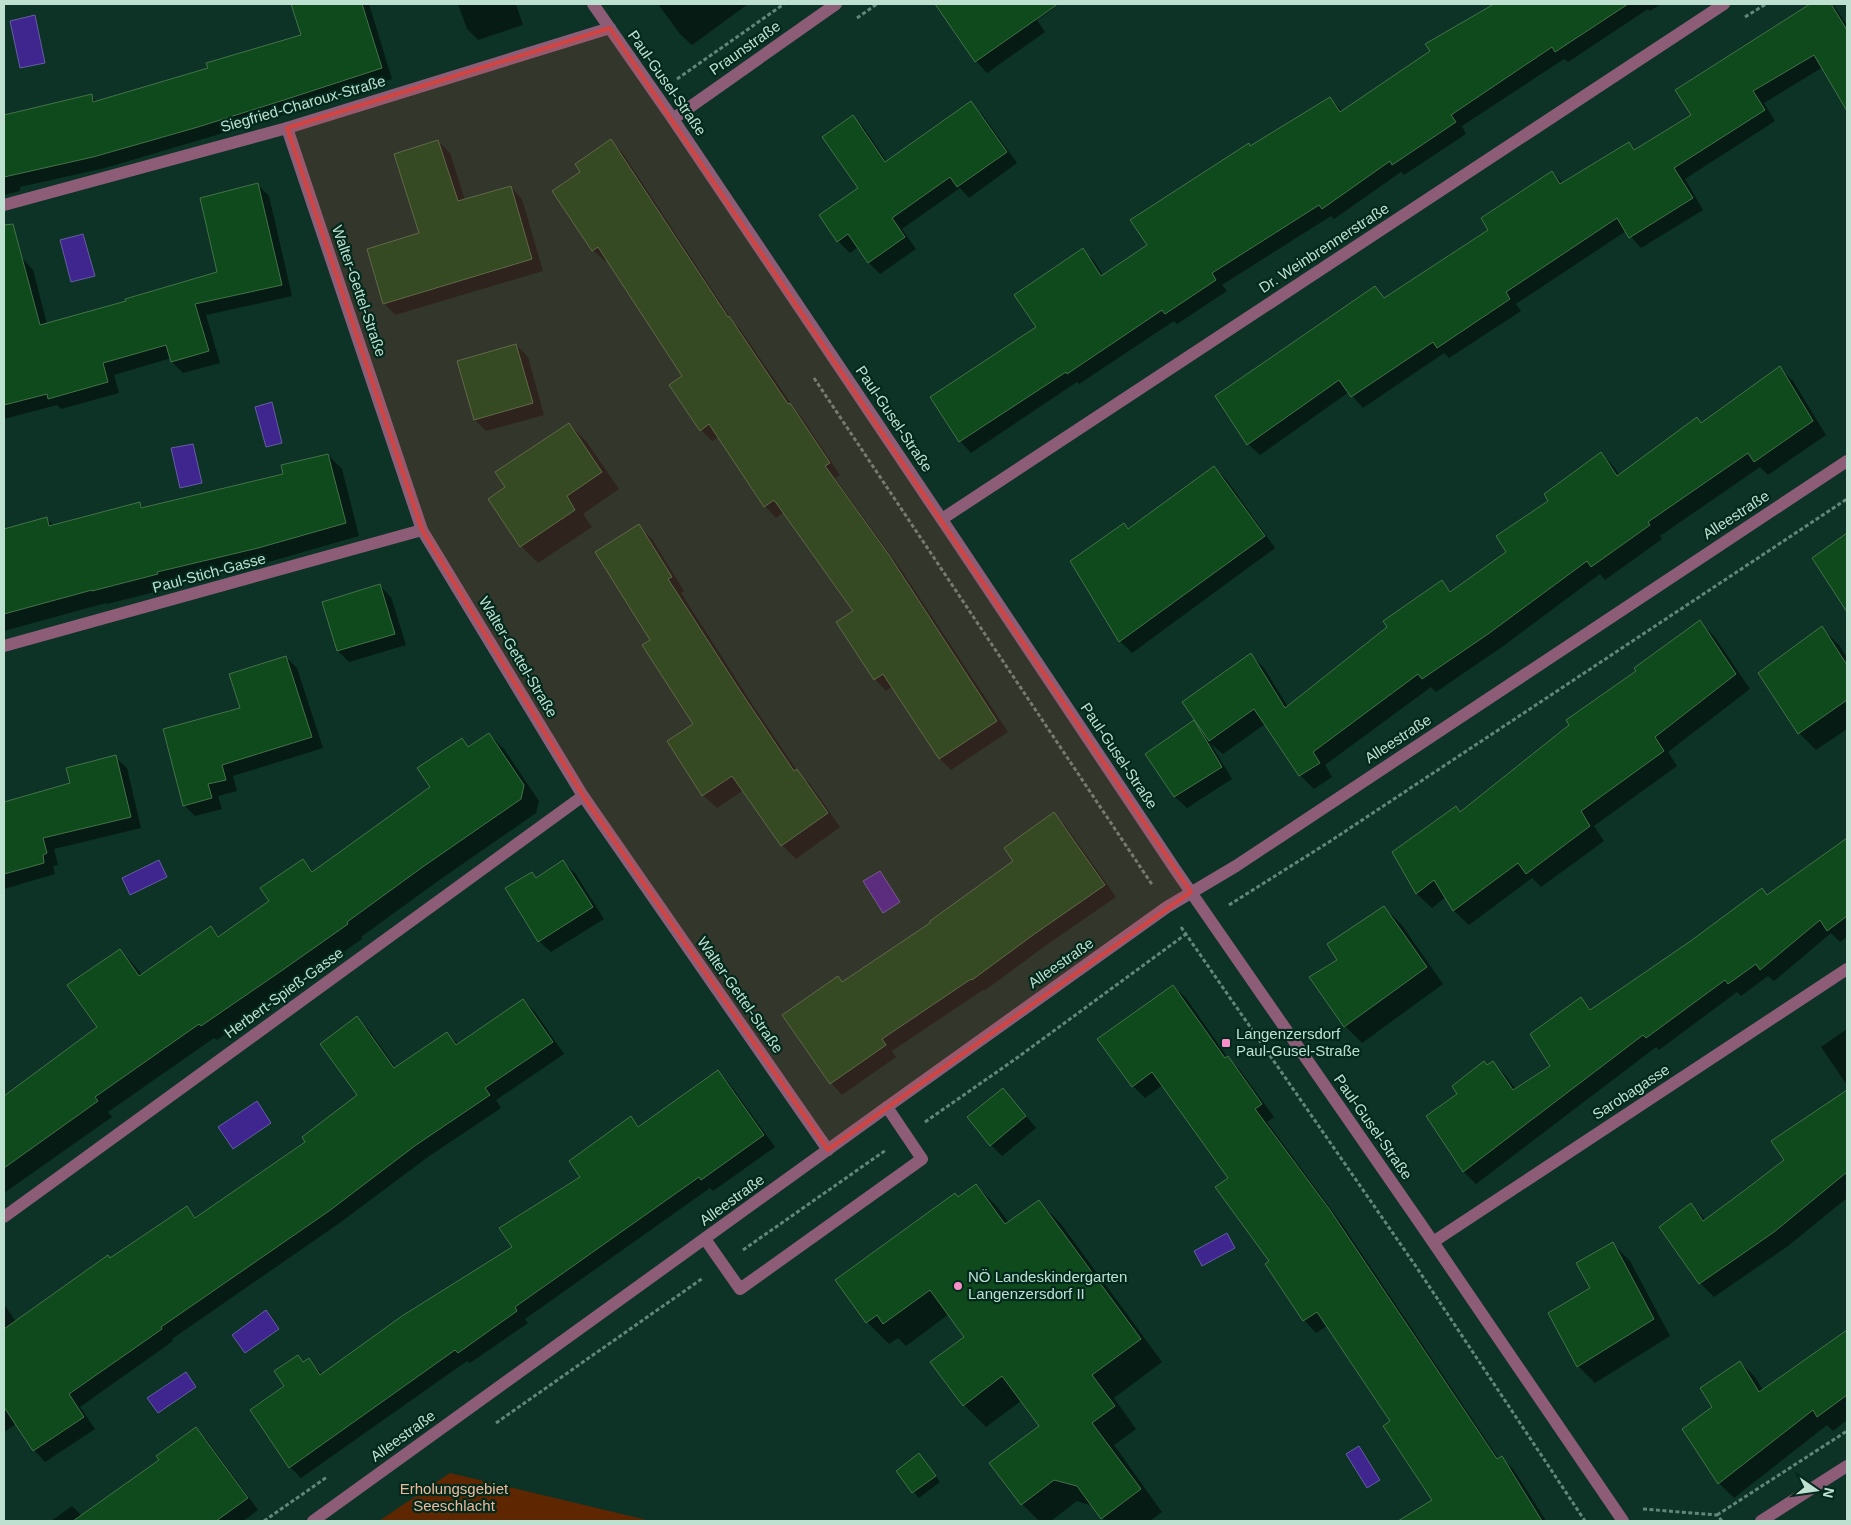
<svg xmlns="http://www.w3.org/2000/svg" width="1851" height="1525" font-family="Helvetica,sans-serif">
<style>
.green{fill:#5f2602}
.water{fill:#3f268e;stroke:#655ea2}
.shadow{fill:#0007}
.building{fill:#0e4a1c;stroke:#447249}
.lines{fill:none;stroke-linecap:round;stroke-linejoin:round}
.path{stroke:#628779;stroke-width:3;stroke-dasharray:4 2.5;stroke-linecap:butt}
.minor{stroke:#8d5d77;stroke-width:12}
.marked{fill:#d24441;fill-opacity:0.2;stroke:#d24441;stroke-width:4;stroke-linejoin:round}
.poi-dot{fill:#f98fc9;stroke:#02291c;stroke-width:2}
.labels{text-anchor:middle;stroke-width:4.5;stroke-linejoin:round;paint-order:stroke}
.street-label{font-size:15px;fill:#bee0d1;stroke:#02291c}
.poi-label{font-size:15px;fill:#bee0d1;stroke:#02291c;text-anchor:start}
.park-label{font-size:15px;fill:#f0b79b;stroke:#02291c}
</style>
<rect width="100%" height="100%" fill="#0c3326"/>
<path class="green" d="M 450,1473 L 651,1521 L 379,1521 Z"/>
<g class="water">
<path d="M 35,15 L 45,63 L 20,68 L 10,21 Z"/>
<path d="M 83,234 L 95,276 L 71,282 L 60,240 Z"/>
<path d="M 272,402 L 282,443 L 266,447 L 255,407 Z"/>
<path d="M 193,444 L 202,483 L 180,488 L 171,448 Z"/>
<path d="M 159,860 L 167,877 L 130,895 L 122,878 Z"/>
<path d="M 880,871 L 900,902 L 883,913 L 863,881 Z"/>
<path d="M 257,1101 L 271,1123 L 233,1149 L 218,1127 Z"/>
<path d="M 1227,1233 L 1235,1248 L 1202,1266 L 1194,1251 Z"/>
<path d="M 266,1310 L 279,1329 L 245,1353 L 232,1335 Z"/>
<path d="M 186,1372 L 196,1387 L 158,1413 L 147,1398 Z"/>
<path d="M 1359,1446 L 1380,1480 L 1367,1488 L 1346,1454 Z"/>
</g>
<g class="shadow">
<path d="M 292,4 L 369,4 L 392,79 L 296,111 L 210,137 L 105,168 L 20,187 L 20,191 L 4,195 L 4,119 L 91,96 L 97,102 L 209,69 L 302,36 Z"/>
<path d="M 458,4 L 516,4 L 523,25 L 478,40 L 467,29 Z"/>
<path d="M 658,4 L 748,4 L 692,45 L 680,34 Z"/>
<path d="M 936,4 L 1060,4 L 1037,20 L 1045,32 L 987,73 L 976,61 Z"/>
<path d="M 1496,4 L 1661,4 L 1650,11 L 1648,9 L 1568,62 L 1564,59 L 1462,126 L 1466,134 L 1404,175 L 1401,172 L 1334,219 L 1331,216 L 1222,285 L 1227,291 L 1177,324 L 1174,321 L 1079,384 L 1077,382 L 971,453 L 960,441 L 931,398 L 1038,328 L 1082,250 L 1094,261 L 1103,275 L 1149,245 L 1248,144 L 1251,147 L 1330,98 L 1343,112 L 1432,52 L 1427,45 Z"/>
<path d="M 1813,4 L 1833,4 L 1847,25 L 1847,102 L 1837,91 L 1823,67 L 1764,103 L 1775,121 L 1685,179 L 1703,210 L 1641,248 L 1626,231 L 1516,304 L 1521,311 L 1449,358 L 1444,353 L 1363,408 L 1349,392 L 1260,455 L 1248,444 L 1375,288 L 1386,299 L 1490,230 L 1552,172 L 1563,184 L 1629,143 L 1636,150 L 1692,116 L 1676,91 L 1764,33 Z"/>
<path d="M 971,103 L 982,114 L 1017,163 L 969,198 L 960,188 L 902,229 L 916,249 L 880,274 L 869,263 L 858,247 L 850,253 L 838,241 L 820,215 L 860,188 L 852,117 L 864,128 L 887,162 Z"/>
<path d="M 438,141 L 450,153 L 465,200 L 511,187 L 522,199 L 543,271 L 395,315 L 384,303 L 420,234 Z"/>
<path d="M 611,141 L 622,152 L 734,323 L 740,329 L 794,408 L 801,416 L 840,475 L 835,478 L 900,568 L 1008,732 L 951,770 L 940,759 L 893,686 L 886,691 L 875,679 L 854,611 L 784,512 L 776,518 L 765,506 L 719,437 L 712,441 L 701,430 L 684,376 L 608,259 L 605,261 L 593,250 L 582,172 Z"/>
<path d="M 257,184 L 269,196 L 292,296 L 206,315 L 220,363 L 183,373 L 172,362 L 171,358 L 114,375 L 119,393 L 61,409 L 57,405 L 4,419 L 4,263 L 22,258 L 33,270 L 47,324 L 127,302 L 219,273 Z"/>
<path d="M 516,345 L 528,357 L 544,415 L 486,431 L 475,420 Z"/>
<path d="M 1780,368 L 1793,381 L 1826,435 L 1768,475 L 1760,467 L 1660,536 L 1662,539 L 1605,580 L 1600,574 L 1502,647 L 1436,692 L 1431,687 L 1325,765 L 1332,777 L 1314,789 L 1300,775 L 1265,724 L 1223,754 L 1211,744 L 1232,779 L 1187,808 L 1175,797 L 1146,754 L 1193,721 L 1199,725 L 1250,654 L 1264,668 L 1288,707 L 1388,627 L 1441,582 L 1452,592 L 1508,552 L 1550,501 L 1601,453 L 1614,467 L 1620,476 L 1697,419 L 1702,423 Z"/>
<path d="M 569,424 L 586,441 L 619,489 L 583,514 L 592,527 L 538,563 L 521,546 L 490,499 L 507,487 Z"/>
<path d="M 328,455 L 342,469 L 359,536 L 272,561 L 170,585 L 171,588 L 107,604 L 106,603 L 4,631 L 4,530 L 46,518 L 54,526 L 139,504 L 144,508 L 285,475 Z"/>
<path d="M 1214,467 L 1226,479 L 1275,548 L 1132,653 L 1120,641 L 1072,561 L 1129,530 Z"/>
<path d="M 639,526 L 652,539 L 684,591 L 681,593 L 754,707 L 798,772 L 810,784 L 840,827 L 796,859 L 782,845 L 744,790 L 717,808 L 703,795 L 695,724 L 652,641 Z"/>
<path d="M 1847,534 L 1847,609 L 1813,558 Z"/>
<path d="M 380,586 L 391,597 L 406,645 L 349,662 L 338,651 Z"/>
<path d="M 1700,622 L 1714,636 L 1750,689 L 1668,752 L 1677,766 L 1594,826 L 1604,841 L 1541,887 L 1532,878 L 1469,925 L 1454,911 L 1446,897 L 1432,908 L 1417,894 L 1394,853 L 1456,807 L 1461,812 Z"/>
<path d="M 1822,628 L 1839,645 L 1847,658 L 1847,729 L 1816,750 L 1799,733 L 1760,673 Z"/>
<path d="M 286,657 L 297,668 L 323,748 L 233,776 L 237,791 L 218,796 L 222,809 L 195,816 L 184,805 L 241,709 Z"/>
<path d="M 489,734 L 504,749 L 539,801 L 536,813 L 438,881 L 361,937 L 362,939 L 217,1040 L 214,1038 L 108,1112 L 112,1117 L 4,1193 L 4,1097 L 98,1028 L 120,950 L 134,965 L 142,975 L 210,927 L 220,937 L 271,901 L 303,860 L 314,872 L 432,787 L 461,740 L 470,748 Z"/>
<path d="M 115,757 L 127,768 L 141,828 L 54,849 L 58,865 L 53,866 L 55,874 L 4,889 L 4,803 L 71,784 Z"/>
<path d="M 1054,814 L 1065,825 L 1116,897 L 1045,946 L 984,991 L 983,990 L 892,1051 L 896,1057 L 842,1095 L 831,1083 L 838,978 L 843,983 L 932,923 L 1014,862 Z"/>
<path d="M 1847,839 L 1847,937 L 1840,942 L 1831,933 L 1774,981 L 1768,976 L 1741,996 L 1737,992 L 1659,1050 L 1656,1047 L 1476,1184 L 1464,1172 L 1427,1116 L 1458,1094 L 1492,1062 L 1505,1075 L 1516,1090 L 1552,1066 L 1581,998 L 1592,1010 L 1693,941 L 1762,889 L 1768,896 Z"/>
<path d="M 563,862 L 575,873 L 604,919 L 551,952 L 539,941 L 532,873 L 537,878 Z"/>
<path d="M 1384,907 L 1401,924 L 1443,984 L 1362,1043 L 1345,1026 L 1339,960 Z"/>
<path d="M 1173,986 L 1186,998 L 1228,1058 L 1240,1070 L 1274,1117 L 1267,1122 L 1342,1224 L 1499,1459 L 1502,1458 L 1514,1470 L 1546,1521 L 1415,1521 L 1411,1514 L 1433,1501 L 1392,1421 L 1327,1326 L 1316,1333 L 1304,1320 L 1267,1264 L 1271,1262 L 1230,1178 L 1163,1085 L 1145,1098 L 1133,1086 Z"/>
<path d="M 523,1000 L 535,1012 L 564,1054 L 496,1100 L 501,1108 L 428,1157 L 341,1222 L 172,1339 L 173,1341 L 80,1407 L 95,1429 L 45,1462 L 34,1450 L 16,1424 L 4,1432 L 4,1304 L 16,1322 L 187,1208 L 197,1218 L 307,1142 L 359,1095 L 357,1018 L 369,1030 L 396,1068 L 447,1033 L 459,1045 Z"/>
<path d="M 1847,1029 L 1847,1085 L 1821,1047 Z"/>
<path d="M 718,1072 L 729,1083 L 775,1147 L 713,1191 L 710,1188 L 525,1319 L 528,1323 L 470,1363 L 467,1361 L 301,1478 L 290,1467 L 286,1387 L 298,1357 L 304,1362 L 308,1360 L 323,1375 L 514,1248 L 582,1177 L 631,1118 L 640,1127 Z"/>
<path d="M 1003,1089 L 1036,1128 L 1002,1156 L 991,1145 Z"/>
<path d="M 1847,1091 L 1847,1147 L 1844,1150 L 1847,1155 L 1847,1198 L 1788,1246 L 1714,1297 L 1700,1283 L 1691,1205 L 1706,1220 L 1786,1160 L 1773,1141 Z"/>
<path d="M 976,1185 L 998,1208 L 1009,1223 L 1039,1201 L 1061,1224 L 1162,1362 L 1114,1398 L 1136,1429 L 1114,1445 L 1162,1512 L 1150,1521 L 1105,1521 L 1093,1506 L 1077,1501 L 1051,1521 L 1039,1521 L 1022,1504 L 1040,1426 L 1021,1401 L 986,1427 L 964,1405 L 965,1337 L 949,1314 L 906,1346 L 898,1338 L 889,1344 L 867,1322 L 958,1198 Z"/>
<path d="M 1613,1244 L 1630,1261 L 1670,1336 L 1595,1383 L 1578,1366 L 1591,1289 Z"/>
<path d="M 1847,1332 L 1847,1420 L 1833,1431 L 1827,1425 L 1734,1498 L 1719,1483 L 1684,1430 L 1714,1408 L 1740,1362 L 1755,1377 L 1763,1390 Z"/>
<path d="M 196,1429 L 207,1440 L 258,1510 L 243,1521 L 51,1521 L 72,1506 L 82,1516 L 161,1460 Z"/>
<path d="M 924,1460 L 940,1482 L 919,1498 L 897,1471 Z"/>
</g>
<g class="building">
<path d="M 291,4 L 362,4 L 382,68 L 284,100 L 198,127 L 93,157 L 4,177 L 4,115 L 92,94 L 93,102 L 208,68 L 206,63 L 301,35 Z"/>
<path d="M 935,4 L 1058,4 L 975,62 Z"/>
<path d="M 1494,4 L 1628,4 L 1555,52 L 1552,47 L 1451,115 L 1456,122 L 1392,165 L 1390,161 L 1322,209 L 1319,205 L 1212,273 L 1216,280 L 1165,314 L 1162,310 L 1067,374 L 1066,372 L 959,442 L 930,397 L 1036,327 L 1014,295 L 1083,248 L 1101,276 L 1147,245 L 1130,220 L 1249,143 L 1250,146 L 1330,97 L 1340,112 L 1430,51 L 1425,44 Z"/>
<path d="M 1810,4 L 1831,4 L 1847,30 L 1847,111 L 1814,55 L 1753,91 L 1765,110 L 1674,168 L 1693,198 L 1629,238 L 1617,218 L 1506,292 L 1510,299 L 1437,348 L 1433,342 L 1351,397 L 1339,380 L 1247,445 L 1215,396 L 1375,286 L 1384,298 L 1488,230 L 1481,218 L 1552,171 L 1560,184 L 1629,142 L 1634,150 L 1691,115 L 1675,90 Z"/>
<path d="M 971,101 L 1007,152 L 957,187 L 950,177 L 892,218 L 905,237 L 868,263 L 848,234 L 837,242 L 819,215 L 858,188 L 822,137 L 853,115 L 885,162 Z"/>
<path d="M 611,139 L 728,317 L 729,316 L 788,404 L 790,403 L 830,463 L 825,466 L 889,555 L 997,721 L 939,759 L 883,674 L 874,680 L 836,622 L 853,611 L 774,500 L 764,507 L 709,424 L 700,431 L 669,385 L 682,376 L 598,247 L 592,251 L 552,191 L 580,172 L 575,164 Z"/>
<path d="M 438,140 L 458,201 L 511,186 L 532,259 L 383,304 L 367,249 L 419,233 L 394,154 Z"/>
<path d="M 258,183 L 282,285 L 195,304 L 209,351 L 171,362 L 166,345 L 103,363 L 108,382 L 48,399 L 47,394 L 4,405 L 4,225 L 13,224 L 40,325 L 126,301 L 125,299 L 217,272 L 200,198 Z"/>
<path d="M 516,344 L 533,403 L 474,420 L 457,361 Z"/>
<path d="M 1780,366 L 1813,421 L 1754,462 L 1748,453 L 1648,522 L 1650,525 L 1591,567 L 1587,561 L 1488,634 L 1422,679 L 1418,674 L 1313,752 L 1320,763 L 1299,776 L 1254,709 L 1209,741 L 1182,702 L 1251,653 L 1285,708 L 1387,627 L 1383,621 L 1442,580 L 1450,592 L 1506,552 L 1496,536 L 1548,501 L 1544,494 L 1601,452 L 1617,476 L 1697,417 L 1701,423 Z"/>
<path d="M 569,423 L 602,472 L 567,496 L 575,510 L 520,547 L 488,499 L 505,487 L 495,472 Z"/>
<path d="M 328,454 L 346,523 L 258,548 L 157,572 L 158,574 L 92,591 L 92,590 L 4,614 L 4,529 L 47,517 L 49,526 L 140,502 L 141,508 L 283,474 L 281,465 Z"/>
<path d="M 1214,466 L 1265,536 L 1119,642 L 1070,561 L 1124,523 L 1128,529 Z"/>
<path d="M 639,524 L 672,577 L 668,579 L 741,692 L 794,771 L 797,769 L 828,813 L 781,846 L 732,776 L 702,796 L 667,741 L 693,724 L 642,645 L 650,640 L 595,552 Z"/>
<path d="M 1847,533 L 1847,612 L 1812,558 Z"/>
<path d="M 380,584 L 395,634 L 337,651 L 322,602 Z"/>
<path d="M 1700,620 L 1736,674 L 1655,737 L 1664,751 L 1581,811 L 1590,826 L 1526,874 L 1518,863 L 1453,911 L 1434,880 L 1416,894 L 1392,852 L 1456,806 L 1460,812 L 1569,725 L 1566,720 L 1636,671 L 1634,668 Z"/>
<path d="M 1822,626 L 1847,665 L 1847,700 L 1798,734 L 1758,673 Z"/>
<path d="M 286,656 L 312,737 L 222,765 L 226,780 L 208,784 L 212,798 L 183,806 L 163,729 L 240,708 L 229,674 Z"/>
<path d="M 1194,720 L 1222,767 L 1174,797 L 1145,754 Z"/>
<path d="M 489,733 L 524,785 L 521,799 L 424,866 L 347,922 L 348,924 L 284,969 L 201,1026 L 199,1024 L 95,1097 L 98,1101 L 4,1168 L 4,1096 L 97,1027 L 67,985 L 120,949 L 139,976 L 211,926 L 218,937 L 269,901 L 260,888 L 303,859 L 312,872 L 430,787 L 417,768 L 462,738 L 468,747 Z"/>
<path d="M 116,755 L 131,817 L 43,838 L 47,853 L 43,855 L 44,863 L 4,874 L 4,802 L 70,783 L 66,768 Z"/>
<path d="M 1054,812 L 1105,885 L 1033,935 L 972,980 L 971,979 L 882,1039 L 886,1045 L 830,1084 L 782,1015 L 838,976 L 842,982 L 930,923 L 930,921 L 1013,861 L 1004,848 Z"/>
<path d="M 1847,838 L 1847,916 L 1827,931 L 1820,920 L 1760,970 L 1756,964 L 1728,984 L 1725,980 L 1646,1038 L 1643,1035 L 1463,1172 L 1426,1116 L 1457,1094 L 1452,1086 L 1484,1061 L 1487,1065 L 1493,1061 L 1513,1090 L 1550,1066 L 1530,1034 L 1581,997 L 1590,1010 L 1692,940 L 1762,888 L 1767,895 Z"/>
<path d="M 563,860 L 593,907 L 538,942 L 505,888 L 532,872 L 536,878 Z"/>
<path d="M 1384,906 L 1427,967 L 1344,1027 L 1309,977 L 1337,960 L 1327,944 Z"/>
<path d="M 1173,985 L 1225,1058 L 1228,1056 L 1262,1104 L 1255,1109 L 1330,1210 L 1497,1459 L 1502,1456 L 1542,1521 L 1398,1521 L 1432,1500 L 1383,1426 L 1390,1421 L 1317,1312 L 1303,1321 L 1265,1264 L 1269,1261 L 1215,1187 L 1228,1178 L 1152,1072 L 1132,1087 L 1097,1039 Z"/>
<path d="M 523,999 L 553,1042 L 485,1088 L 490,1095 L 416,1145 L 329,1211 L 161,1327 L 162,1329 L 69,1394 L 84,1417 L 33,1451 L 4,1407 L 4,1329 L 108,1255 L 110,1258 L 187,1206 L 195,1218 L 305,1142 L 302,1137 L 357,1095 L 320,1044 L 357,1016 L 394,1068 L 447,1032 L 456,1045 Z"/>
<path d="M 718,1070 L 764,1135 L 701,1180 L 699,1177 L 515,1307 L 517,1311 L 458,1353 L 455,1350 L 289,1468 L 250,1410 L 284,1386 L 274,1371 L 298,1355 L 303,1362 L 309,1358 L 320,1375 L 402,1316 L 512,1247 L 499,1228 L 580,1177 L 569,1161 L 631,1116 L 638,1127 Z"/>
<path d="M 1003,1088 L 1026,1116 L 990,1146 L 967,1117 Z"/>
<path d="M 1847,1090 L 1847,1172 L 1774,1232 L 1699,1284 L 1659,1227 L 1691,1203 L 1703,1221 L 1745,1190 L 1784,1160 L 1771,1141 Z"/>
<path d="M 976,1184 L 1005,1224 L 1039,1200 L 1141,1339 L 1092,1375 L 1115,1406 L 1092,1423 L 1141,1489 L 1101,1519 L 1077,1486 L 1054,1480 L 1021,1505 L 989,1463 L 1039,1426 L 1002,1376 L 963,1406 L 930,1362 L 964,1337 L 930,1290 L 883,1324 L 877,1315 L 866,1323 L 835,1280 L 955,1193 L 958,1197 Z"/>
<path d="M 1613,1242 L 1654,1319 L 1577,1367 L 1548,1313 L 1590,1288 L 1576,1263 Z"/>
<path d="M 1847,1330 L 1847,1395 L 1817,1417 L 1813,1410 L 1718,1484 L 1682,1429 L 1712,1407 L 1700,1388 L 1740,1361 L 1759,1392 Z"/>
<path d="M 196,1427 L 248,1498 L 216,1521 L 73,1521 L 159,1460 L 156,1456 Z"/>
<path d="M 919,1453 L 936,1476 L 912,1493 L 896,1471 Z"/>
</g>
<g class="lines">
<g class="path">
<path d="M 1745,17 L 1766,4"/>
<path d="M 857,18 L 877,4"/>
<path d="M 677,79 L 784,4"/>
<path d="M 814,378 L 1153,886"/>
<path d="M 1229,905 L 1329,842 L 1847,499"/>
<path d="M 1181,927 L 1417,1268 L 1585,1521"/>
<path d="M 925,1122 L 1014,1060 L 1186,934"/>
<path d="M 743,1250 L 886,1150"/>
<path d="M 496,1423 L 703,1278"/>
<path d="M 1643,1509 L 1717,1515 L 1722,1521"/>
<path d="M 1717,1515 L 1847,1431"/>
<path d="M 264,1521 L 327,1477"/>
</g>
<g class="minor">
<path d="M 593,4 L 673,119 L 953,536 L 1177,872 L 1420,1223 L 1623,1521"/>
<path d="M 673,119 L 836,4"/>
<path d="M 287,128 L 422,530 L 583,796 L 828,1150"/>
<path d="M 4,205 L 287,128 L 610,28"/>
<path d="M 942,519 L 1724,4"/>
<path d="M 4,646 L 422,530"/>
<path d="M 4,1217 L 583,796"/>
<path d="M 705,1239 L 740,1289 L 922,1159 L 887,1107"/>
<path d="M 1433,1242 L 1847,969"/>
<path d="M 313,1521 L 887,1107 L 1167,907 L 1236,866 L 1847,461"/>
<path d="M 1761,1521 L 1847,1466"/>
</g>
</g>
<path class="marked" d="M 610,28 L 1191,892 L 828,1150 L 583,796 L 422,530 L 287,128 Z"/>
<g class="poi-dot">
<rect x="1221" y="1038" width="10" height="10" rx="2.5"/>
<circle cx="958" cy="1286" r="5"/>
</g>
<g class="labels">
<g class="street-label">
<text transform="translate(745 48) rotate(-35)" y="5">Praunstraße</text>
<text transform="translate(667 83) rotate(55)" y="5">Paul-Gusel-Straße</text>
<text transform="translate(303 104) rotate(-16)" y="5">Siegfried-Charoux-Straße</text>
<text transform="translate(1324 248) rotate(-33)" y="5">Dr. Weinbrennerstraße</text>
<text transform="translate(359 291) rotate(71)" y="5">Walter-Gettel-Straße</text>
<text transform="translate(894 419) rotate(56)" y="5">Paul-Gusel-Straße</text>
<text transform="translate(1736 515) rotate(-33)" y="5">Alleestraße</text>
<text transform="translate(209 573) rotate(-15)" y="5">Paul-Stich-Gasse</text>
<text transform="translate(518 657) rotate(59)" y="5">Walter-Gettel-Straße</text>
<text transform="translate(1398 739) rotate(-33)" y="5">Alleestraße</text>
<text transform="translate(1119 756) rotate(56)" y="5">Paul-Gusel-Straße</text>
<text transform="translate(1061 963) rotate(-35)" y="5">Alleestraße</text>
<text transform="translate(284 993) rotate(-36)" y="5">Herbert-Spieß-Gasse</text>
<text transform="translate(740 995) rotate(55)" y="5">Walter-Gettel-Straße</text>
<text transform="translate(1631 1092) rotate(-33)" y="5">Sarobagasse</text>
<text transform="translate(1373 1127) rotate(55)" y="5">Paul-Gusel-Straße</text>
<text transform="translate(732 1200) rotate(-36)" y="5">Alleestraße</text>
<text transform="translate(403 1436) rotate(-36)" y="5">Alleestraße</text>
</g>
<g class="poi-label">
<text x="1236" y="1039">Langenzersdorf<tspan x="1236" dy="17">Paul-Gusel-Straße</tspan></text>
<text x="968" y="1282">NÖ Landeskindergarten<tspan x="968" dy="17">Langenzersdorf II</tspan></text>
</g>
<g class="park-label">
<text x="454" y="1494">Erholungsgebiet<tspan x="454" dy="17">Seeschlacht</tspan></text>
</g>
</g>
<rect width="1851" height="1525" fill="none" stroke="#bee0d1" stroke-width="10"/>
<g transform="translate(1816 1490) rotate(103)" stroke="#02291c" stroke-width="4" paint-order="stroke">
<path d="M0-4L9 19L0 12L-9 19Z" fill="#bee0d1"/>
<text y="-8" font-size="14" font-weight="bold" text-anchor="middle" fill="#bee0d1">N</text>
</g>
</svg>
